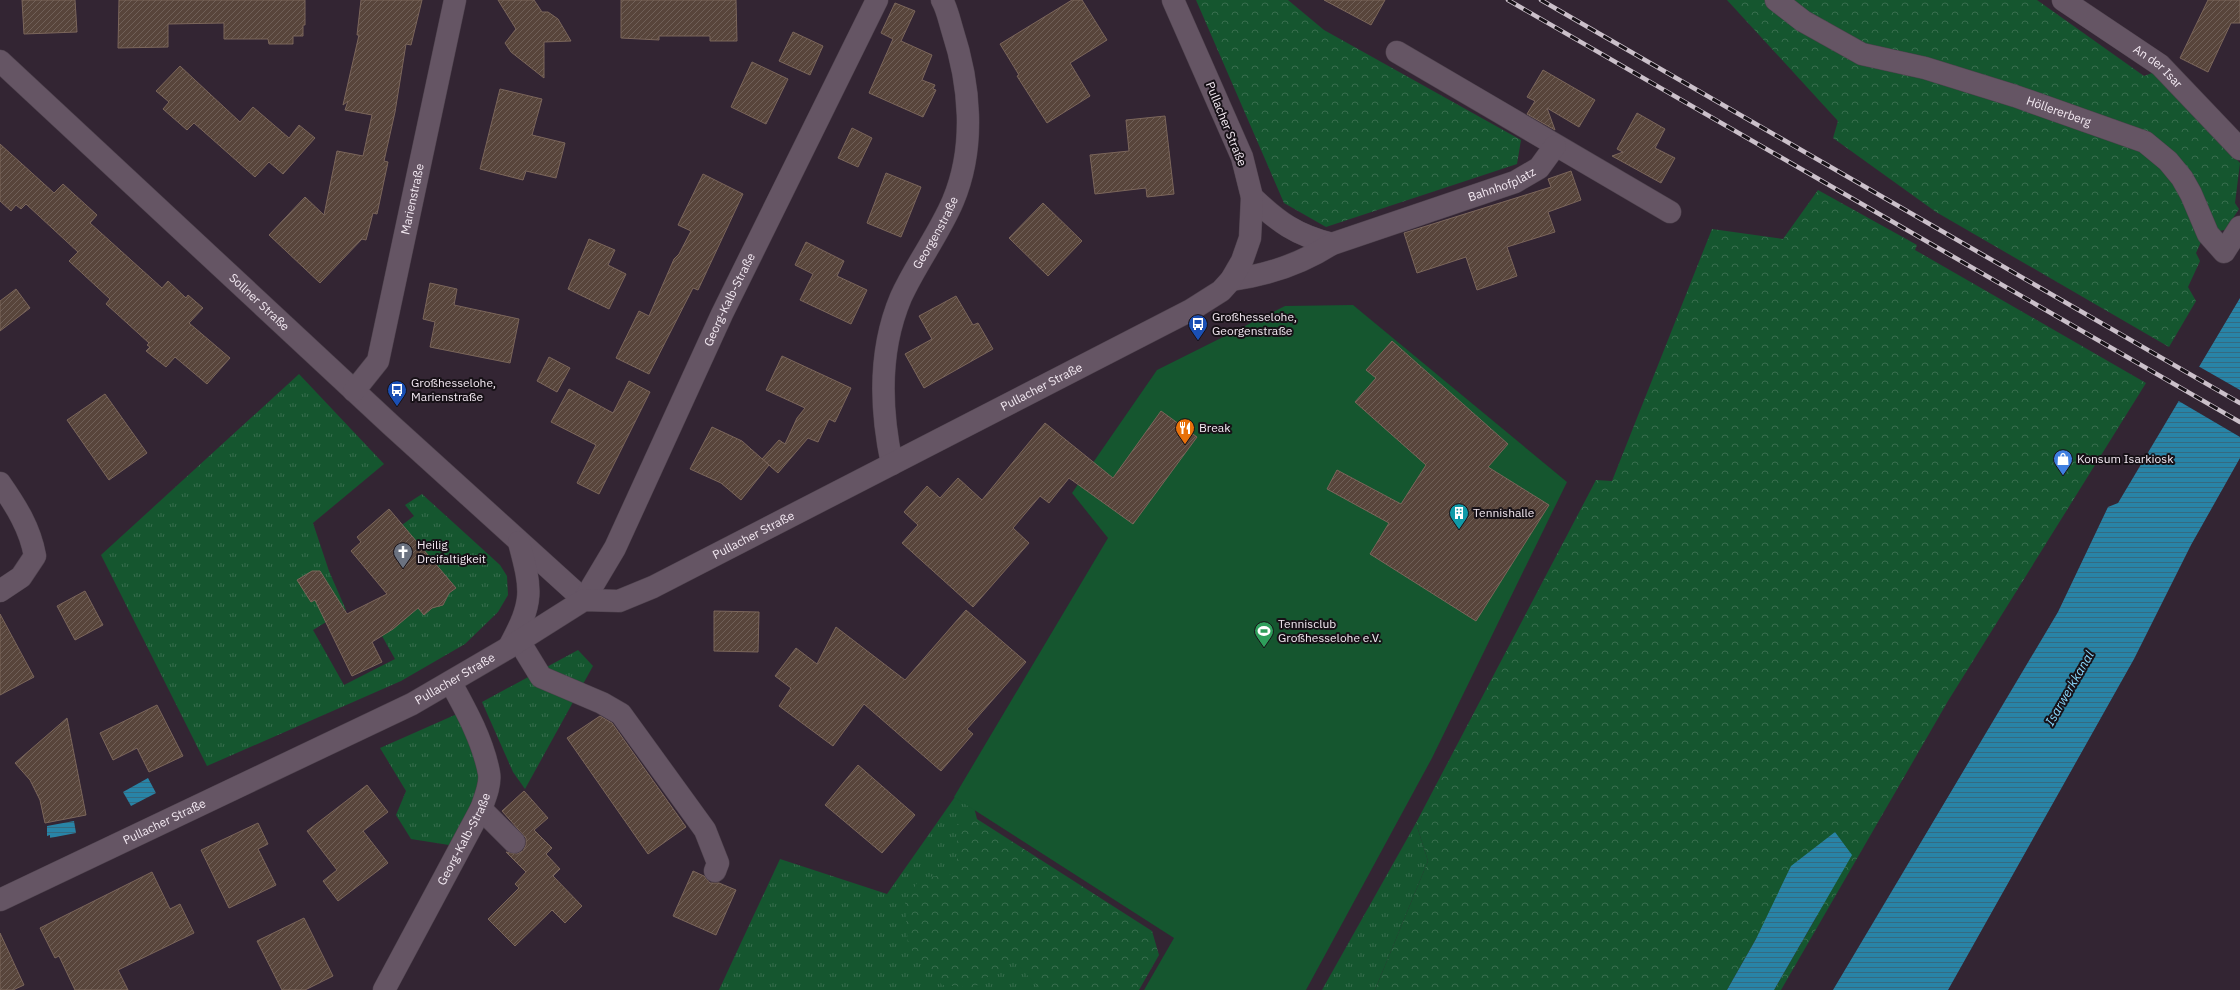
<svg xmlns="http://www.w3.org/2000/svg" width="2240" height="990" font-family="'IBM Plex Sans',sans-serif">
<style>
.grass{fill:url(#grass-tufts)}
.forest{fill:url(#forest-crowns)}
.pitch{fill:#15562f}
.water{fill:url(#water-rules)}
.pier{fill:#332533}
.building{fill:url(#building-hatch);stroke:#7b665b}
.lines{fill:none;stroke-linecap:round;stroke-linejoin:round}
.minor-casing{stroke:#4f434e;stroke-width:23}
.minor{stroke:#655564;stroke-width:22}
.rail-casing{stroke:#cbc0ca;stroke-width:4.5}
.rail{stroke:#171117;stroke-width:3;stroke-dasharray:9;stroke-linecap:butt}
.labels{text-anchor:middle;stroke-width:4;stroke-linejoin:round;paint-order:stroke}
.street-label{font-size:12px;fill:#f3e9f2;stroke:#171117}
.poi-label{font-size:12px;fill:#f3e9f2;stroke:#171117;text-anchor:start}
.water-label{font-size:13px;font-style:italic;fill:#8ad9fd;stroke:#171117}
</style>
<defs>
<pattern id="grass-tufts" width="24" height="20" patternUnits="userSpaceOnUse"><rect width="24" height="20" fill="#15562f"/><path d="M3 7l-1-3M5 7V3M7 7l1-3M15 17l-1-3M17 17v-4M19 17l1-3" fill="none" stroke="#386e4e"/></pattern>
<pattern id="forest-crowns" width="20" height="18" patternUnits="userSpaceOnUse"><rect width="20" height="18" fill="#15562f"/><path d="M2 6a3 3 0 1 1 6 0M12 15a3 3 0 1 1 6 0" fill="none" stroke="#386e4e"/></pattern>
<pattern id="water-rules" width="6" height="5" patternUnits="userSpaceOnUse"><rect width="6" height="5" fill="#2884a7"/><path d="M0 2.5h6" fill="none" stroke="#356b81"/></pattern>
<pattern id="building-hatch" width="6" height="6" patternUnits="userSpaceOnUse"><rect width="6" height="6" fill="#58453b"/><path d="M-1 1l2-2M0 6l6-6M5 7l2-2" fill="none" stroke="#706058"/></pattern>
</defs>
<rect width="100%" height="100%" fill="#332533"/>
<g class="grass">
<path d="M 299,374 L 384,464 L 313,523 L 329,571 L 346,610 L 313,630 L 344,685 L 395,659 L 382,636 L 418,608 L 424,615 L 434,606 L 442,606 L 446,596 L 456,588 L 402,525 L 414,516 L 405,505 L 422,494 L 500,565 L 507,576 L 508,595 L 498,612 L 465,644 L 401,681 L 207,766 L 101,555 Z"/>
<path d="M 578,650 L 593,666 L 525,789 L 513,772 L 482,702 Z"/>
<path d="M 457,714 L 480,768 L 477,797 L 449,845 L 411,839 L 396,815 L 406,791 L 380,748 Z"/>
<path d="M 955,797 L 972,808 L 994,971 L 1014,960 L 1039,987 L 1038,990 L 719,990 L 780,859 L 887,894 Z"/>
<path d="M 1416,823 L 1428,861 L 1375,990 L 1322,990 Z"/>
</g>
<g class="forest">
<path d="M 1196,0 L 1288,0 L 1324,30 L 1521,140 L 1517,164 L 1326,227 L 1284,203 Z"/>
<path d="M 1727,0 L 2037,0 L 2144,76 L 2155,72 L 2240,163 L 2235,203 L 2239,209 L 2225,230 L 2205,233 L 2196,253 L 2200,261 L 2188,287 L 2196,301 L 2169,347 L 1936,212 L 1833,138 L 1838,121 Z"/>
<path d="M 1818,190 L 1917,245 L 1915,250 L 2146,383 L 1948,701 L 1781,990 L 1774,990 L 1817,916 L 1756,939 L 1727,990 L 1375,990 L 1428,861 L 1416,823 L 1596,480 L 1612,481 L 1712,229 L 1783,239 Z"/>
<path d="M 972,799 L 977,819 L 1152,931 L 1159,955 L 1139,990 L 1037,990 L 1038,987 L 1014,961 L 994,972 L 974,988 L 942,985 L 908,946 L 905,903 L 920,878 L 952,874 L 958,856 L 956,825 L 970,816 Z"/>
</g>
<path class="pitch" d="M 1353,305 L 1567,482 L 1432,758 L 1306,990 L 1144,990 L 1174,938 L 954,797 L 1108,538 L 1072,493 L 1157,370 L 1285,306 Z"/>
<g class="water">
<path d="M 2240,298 L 2240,458 L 2191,545 L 2134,659 L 1948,990 L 1833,990 L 2058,612 L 2108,507 L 2118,503 Z"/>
<path d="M 148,778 L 156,793 L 131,806 L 123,792 Z"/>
<path d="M 74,821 L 76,833 L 50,838 L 50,835 L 47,836 L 47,826 Z"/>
<path d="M 1835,832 L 1852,855 L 1774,990 L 1727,990 L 1756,939 L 1791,866 Z"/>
</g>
<path class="pier" d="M 2198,366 L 2240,390 L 2240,437 L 2177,400 Z"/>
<g class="building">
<path d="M 22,0 L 75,0 L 77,32 L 24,34 Z"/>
<path d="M 119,0 L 305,0 L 305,25 L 303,25 L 303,36 L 293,36 L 293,44 L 269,44 L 268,39 L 224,39 L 224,23 L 168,24 L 168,47 L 118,48 Z"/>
<path d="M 361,0 L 422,0 L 411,45 L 406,44 L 395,112 L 384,161 L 388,162 L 377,214 L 373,213 L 366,240 L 362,239 L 320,283 L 269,235 L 305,197 L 324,215 L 337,151 L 363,156 L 372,115 L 345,110 L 348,101 L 343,105 L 359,35 L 357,35 Z"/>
<path d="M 498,0 L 534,0 L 542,12 L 548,12 L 558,19 L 571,41 L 544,42 L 544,78 L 511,52 L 505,43 L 516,29 Z"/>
<path d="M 621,0 L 736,0 L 737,41 L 710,41 L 710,36 L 659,36 L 659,40 L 621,38 Z"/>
<path d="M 1072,0 L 1082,0 L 1107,40 L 1070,63 L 1090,96 L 1047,123 L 1017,76 L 1019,75 L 1000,44 Z"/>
<path d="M 1324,0 L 1385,0 L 1371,25 Z"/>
<path d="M 2208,0 L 2240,0 L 2240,23 L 2231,23 L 2208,72 L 2180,58 Z"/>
<path d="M 895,3 L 915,11 L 901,41 L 932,55 L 922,80 L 935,85 L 933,89 L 936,90 L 923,117 L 869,93 L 893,39 L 881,33 Z"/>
<path d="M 793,32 L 823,46 L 810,75 L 779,61 Z"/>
<path d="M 752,62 L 788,79 L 766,124 L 731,107 Z"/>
<path d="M 180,66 L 240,122 L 253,107 L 289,138 L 299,125 L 315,138 L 283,174 L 269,162 L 255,177 L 194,123 L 187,130 L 163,109 L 169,102 L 156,91 Z"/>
<path d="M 1543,70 L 1595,100 L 1579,127 L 1547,108 L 1555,130 L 1527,114 L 1535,101 L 1527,97 Z"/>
<path d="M 500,89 L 542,99 L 532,135 L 565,143 L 556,178 L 526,171 L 523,180 L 480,169 Z"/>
<path d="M 1637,113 L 1665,129 L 1655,148 L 1675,158 L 1661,183 L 1612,156 L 1623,152 L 1617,149 Z"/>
<path d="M 1165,116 L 1174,194 L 1147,197 L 1146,188 L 1095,194 L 1090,155 L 1129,151 L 1126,120 Z"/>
<path d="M 852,128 L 872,138 L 858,167 L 838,158 Z"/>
<path d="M 0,144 L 54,193 L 63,184 L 97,215 L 90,223 L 162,288 L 168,281 L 186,298 L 188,295 L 203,308 L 189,323 L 230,358 L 207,384 L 175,357 L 166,367 L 146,351 L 150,347 L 147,345 L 149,343 L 106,304 L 110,299 L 69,261 L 78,252 L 26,204 L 21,209 L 16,205 L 11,211 L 0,201 Z"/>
<path d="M 1571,171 L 1581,200 L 1548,212 L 1555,232 L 1507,247 L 1517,276 L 1477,290 L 1466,257 L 1417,273 L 1404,233 L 1551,187 L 1548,179 Z"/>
<path d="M 886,173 L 921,187 L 901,237 L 867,223 Z"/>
<path d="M 703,174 L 743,194 L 698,290 L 693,288 L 649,374 L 616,358 L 639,311 L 649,316 L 674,259 L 679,254 L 691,231 L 678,225 Z"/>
<path d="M 1043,203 L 1082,241 L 1048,276 L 1009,238 Z"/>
<path d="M 589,239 L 615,250 L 608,265 L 626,274 L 609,309 L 568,289 Z"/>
<path d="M 806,242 L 844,261 L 837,276 L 867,290 L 851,324 L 800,300 L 813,274 L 795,265 Z"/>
<path d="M 430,283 L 457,289 L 454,305 L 519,319 L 510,363 L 430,347 L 435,322 L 423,319 Z"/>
<path d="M 16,289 L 30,308 L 0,331 L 0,301 Z"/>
<path d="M 956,296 L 973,325 L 978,323 L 993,349 L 924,388 L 905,354 L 932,339 L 919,316 Z"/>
<path d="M 1392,341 L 1508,444 L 1488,467 L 1549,505 L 1476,621 L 1370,554 L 1389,523 L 1327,489 L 1337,470 L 1401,504 L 1426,465 L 1355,402 L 1376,378 L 1366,370 Z"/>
<path d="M 782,356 L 851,388 L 835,422 L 829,419 L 818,442 L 808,438 L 778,473 L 762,459 L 779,440 L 785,444 L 797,418 L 805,408 L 766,390 Z"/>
<path d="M 549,357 L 570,368 L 557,392 L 537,381 Z"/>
<path d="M 629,381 L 650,392 L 599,494 L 577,483 L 596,445 L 551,422 L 569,389 L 613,413 Z"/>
<path d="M 105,394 L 147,453 L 109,480 L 67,420 Z"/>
<path d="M 1161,411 L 1197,437 L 1133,524 L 1069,478 L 1049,503 L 1040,496 L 1013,528 L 1029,543 L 973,607 L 902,543 L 918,525 L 904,512 L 927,486 L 940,498 L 958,478 L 982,500 L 1045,423 L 1113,478 Z"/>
<path d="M 712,427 L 742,441 L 769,465 L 741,500 L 721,483 L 690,469 Z"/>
<path d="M 389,509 L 456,588 L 449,593 L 443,605 L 432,608 L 424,615 L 418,608 L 393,629 L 372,642 L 382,662 L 352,676 L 315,600 L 311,602 L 297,580 L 312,571 L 320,571 L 347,614 L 387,594 L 351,551 L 361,542 L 357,537 Z"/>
<path d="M 85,591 L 103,625 L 75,640 L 57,606 Z"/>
<path d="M 966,610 L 1026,662 L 967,729 L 973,734 L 941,771 L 864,704 L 833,746 L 779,706 L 791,688 L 775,676 L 796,648 L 817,664 L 836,627 L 905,680 Z"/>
<path d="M 714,611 L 759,612 L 758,652 L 714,651 Z"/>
<path d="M 0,614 L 34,677 L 0,695 Z"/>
<path d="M 157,705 L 183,756 L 149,772 L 137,748 L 113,760 L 100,733 Z"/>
<path d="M 600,716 L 612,723 L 686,827 L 648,854 L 567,738 Z"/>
<path d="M 67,718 L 86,815 L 45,823 L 40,800 L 30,780 L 15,763 Z"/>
<path d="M 858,765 L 915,815 L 882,853 L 825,805 Z"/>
<path d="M 367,785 L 388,812 L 363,831 L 388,863 L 338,901 L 323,881 L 337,870 L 307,831 Z"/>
<path d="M 524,791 L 548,818 L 534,830 L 552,848 L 546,854 L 560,869 L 553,876 L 582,906 L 565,923 L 552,910 L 515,946 L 488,919 L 519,888 L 515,884 L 526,872 L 506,852 L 517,854 L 523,851 L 526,845 L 526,838 L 502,811 Z"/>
<path d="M 258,823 L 268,844 L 258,849 L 276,885 L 229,908 L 201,850 Z"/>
<path d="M 693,871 L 704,876 L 710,883 L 719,883 L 736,890 L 716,935 L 673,916 Z"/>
<path d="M 152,872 L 170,909 L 180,904 L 194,933 L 118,970 L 128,990 L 75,990 L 59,956 L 55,958 L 40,928 Z"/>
<path d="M 304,918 L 333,976 L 305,990 L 282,990 L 257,941 Z"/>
<path d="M 0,933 L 24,985 L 13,990 L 0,990 Z"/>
</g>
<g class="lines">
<g class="minor-casing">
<g id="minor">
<path id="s1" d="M 1776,0 L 1803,21 L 1862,54 L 1925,68 L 2015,96 L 2145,142 L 2168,161 L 2182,178 L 2191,194 L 2208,234 L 2224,252 L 2240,227"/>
<path id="s2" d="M 2063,0 L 2160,65 L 2240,149"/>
<path d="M 1397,52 L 1670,212"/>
<path id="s3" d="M 0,61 L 391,425 L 584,600"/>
<path d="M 1252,197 C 1278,222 1296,235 1332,244"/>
<path id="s4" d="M 1231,280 C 1268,275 1301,264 1332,244 L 1515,182 L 1539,168 L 1555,146"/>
<path id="s5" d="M 354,391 L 378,361 L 455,0"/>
<path id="s6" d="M 892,464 C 880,408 878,351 901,297 C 916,264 939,234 953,201 C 976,146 970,84 952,29 C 949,19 947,9 942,0"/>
<path d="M 0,483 C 16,506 30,528 35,556 L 21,577 L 0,591"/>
<path id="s7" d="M 584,600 L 615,548 L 722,314 L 877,0"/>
<path d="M 519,641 L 541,677 L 602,703 L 621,714 L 705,830 L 718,863 L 715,871"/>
<path d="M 509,647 C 534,601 532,591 519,542"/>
<path d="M 481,809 L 514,842"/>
<path id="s8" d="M 0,900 L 412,704 L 508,648 L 584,600 L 619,601 L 653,587 L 1191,310 L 1221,291 L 1231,280 L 1242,261 L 1250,238 L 1252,197 L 1242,157 L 1173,0"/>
<path id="s9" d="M 384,990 L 481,809 C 485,798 491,784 489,773 C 483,741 466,710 451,683"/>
</g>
</g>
<use href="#minor" class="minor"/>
<g class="rail-casing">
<g id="rail">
<path d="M 1508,0 L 2240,422"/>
<path d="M 1541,0 L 2240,403"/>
</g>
</g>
<use href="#rail" class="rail"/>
</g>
<defs>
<g id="bus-pin" transform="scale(1)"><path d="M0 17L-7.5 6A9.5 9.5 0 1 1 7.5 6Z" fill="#1a4fb4" stroke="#171117"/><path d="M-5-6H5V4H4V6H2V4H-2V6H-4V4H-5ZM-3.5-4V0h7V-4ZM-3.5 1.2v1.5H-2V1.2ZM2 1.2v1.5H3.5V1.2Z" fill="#fff"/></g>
<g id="restaurant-pin" transform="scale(1)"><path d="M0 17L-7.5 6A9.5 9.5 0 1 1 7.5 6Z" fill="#e8710a" stroke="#171117"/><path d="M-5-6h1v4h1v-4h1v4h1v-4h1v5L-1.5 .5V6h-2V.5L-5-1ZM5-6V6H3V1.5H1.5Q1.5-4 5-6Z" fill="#fff"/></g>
<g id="shop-pin" transform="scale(1)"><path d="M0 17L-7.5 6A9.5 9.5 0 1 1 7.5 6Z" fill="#3f7fe0" stroke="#171117"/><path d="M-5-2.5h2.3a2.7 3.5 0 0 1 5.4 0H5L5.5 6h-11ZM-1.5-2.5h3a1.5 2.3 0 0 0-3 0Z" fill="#fff"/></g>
<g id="building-pin" transform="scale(1)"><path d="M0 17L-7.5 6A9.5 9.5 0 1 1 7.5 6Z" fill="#0f9aa8" stroke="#171117"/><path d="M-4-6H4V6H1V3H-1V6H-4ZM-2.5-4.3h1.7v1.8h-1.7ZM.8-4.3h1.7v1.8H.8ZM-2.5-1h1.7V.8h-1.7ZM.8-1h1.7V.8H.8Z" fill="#fff"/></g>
<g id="church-pin" transform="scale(1)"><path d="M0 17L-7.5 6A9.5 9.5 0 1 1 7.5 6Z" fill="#6b7280" stroke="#171117"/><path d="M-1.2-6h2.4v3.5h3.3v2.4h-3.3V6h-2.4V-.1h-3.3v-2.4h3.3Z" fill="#fff"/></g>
<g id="stadium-pin" transform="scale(1)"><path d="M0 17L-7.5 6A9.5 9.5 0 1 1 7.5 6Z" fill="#2e9e5b" stroke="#171117"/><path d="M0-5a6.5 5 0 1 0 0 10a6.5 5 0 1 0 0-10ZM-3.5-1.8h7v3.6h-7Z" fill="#fff"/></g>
</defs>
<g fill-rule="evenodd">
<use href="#bus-pin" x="1198" y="324"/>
<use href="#bus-pin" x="397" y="390"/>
<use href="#restaurant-pin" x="1185" y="428"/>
<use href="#shop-pin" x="2063" y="459"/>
<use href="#building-pin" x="1459" y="513"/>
<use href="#church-pin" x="403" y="552"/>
<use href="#stadium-pin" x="1264" y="631"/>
</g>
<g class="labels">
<g class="street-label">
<text dy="4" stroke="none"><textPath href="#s2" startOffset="116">An der Isar</textPath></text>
<text dy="4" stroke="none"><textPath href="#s1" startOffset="307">Höllererberg</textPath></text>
<text transform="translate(1226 124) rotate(68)" y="4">Pullacher Straße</text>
<text dy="4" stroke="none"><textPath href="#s4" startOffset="288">Bahnhofplatz</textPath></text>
<text dy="4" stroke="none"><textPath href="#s5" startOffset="204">Marienstraße</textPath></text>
<text dy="4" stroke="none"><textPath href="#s6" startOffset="243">Georgenstraße</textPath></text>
<text dy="4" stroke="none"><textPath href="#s7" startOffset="334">Georg-Kalb-Straße</textPath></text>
<text dy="4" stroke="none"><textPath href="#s3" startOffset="354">Sollner Straße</textPath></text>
<text dy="4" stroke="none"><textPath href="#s8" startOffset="1166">Pullacher Straße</textPath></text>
<text dy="4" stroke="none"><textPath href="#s8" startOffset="842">Pullacher Straße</textPath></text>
<text dy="4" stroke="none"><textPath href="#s8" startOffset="506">Pullacher Straße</textPath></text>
<text dy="4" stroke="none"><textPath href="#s8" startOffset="182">Pullacher Straße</textPath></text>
<text dy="4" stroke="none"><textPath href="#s9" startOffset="171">Georg-Kalb-Straße</textPath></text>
</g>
<g class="poi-label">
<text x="1212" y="321">Großhesselohe,<tspan x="1212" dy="14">Georgenstraße</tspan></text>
<text x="411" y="387">Großhesselohe,<tspan x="411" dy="14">Marienstraße</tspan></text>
<text x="1199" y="432">Break</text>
<text x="2077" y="463">Konsum Isarkiosk</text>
<text x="1473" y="517">Tennishalle</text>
<text x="417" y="549">Heilig<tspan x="417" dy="14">Dreifaltigkeit</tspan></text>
<text x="1278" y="628">Tennisclub<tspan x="1278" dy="14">Großhesselohe e.V.</tspan></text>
</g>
<g class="water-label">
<text transform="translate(2069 688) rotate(-60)" y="5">Isarwerkkanal</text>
</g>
</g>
</svg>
